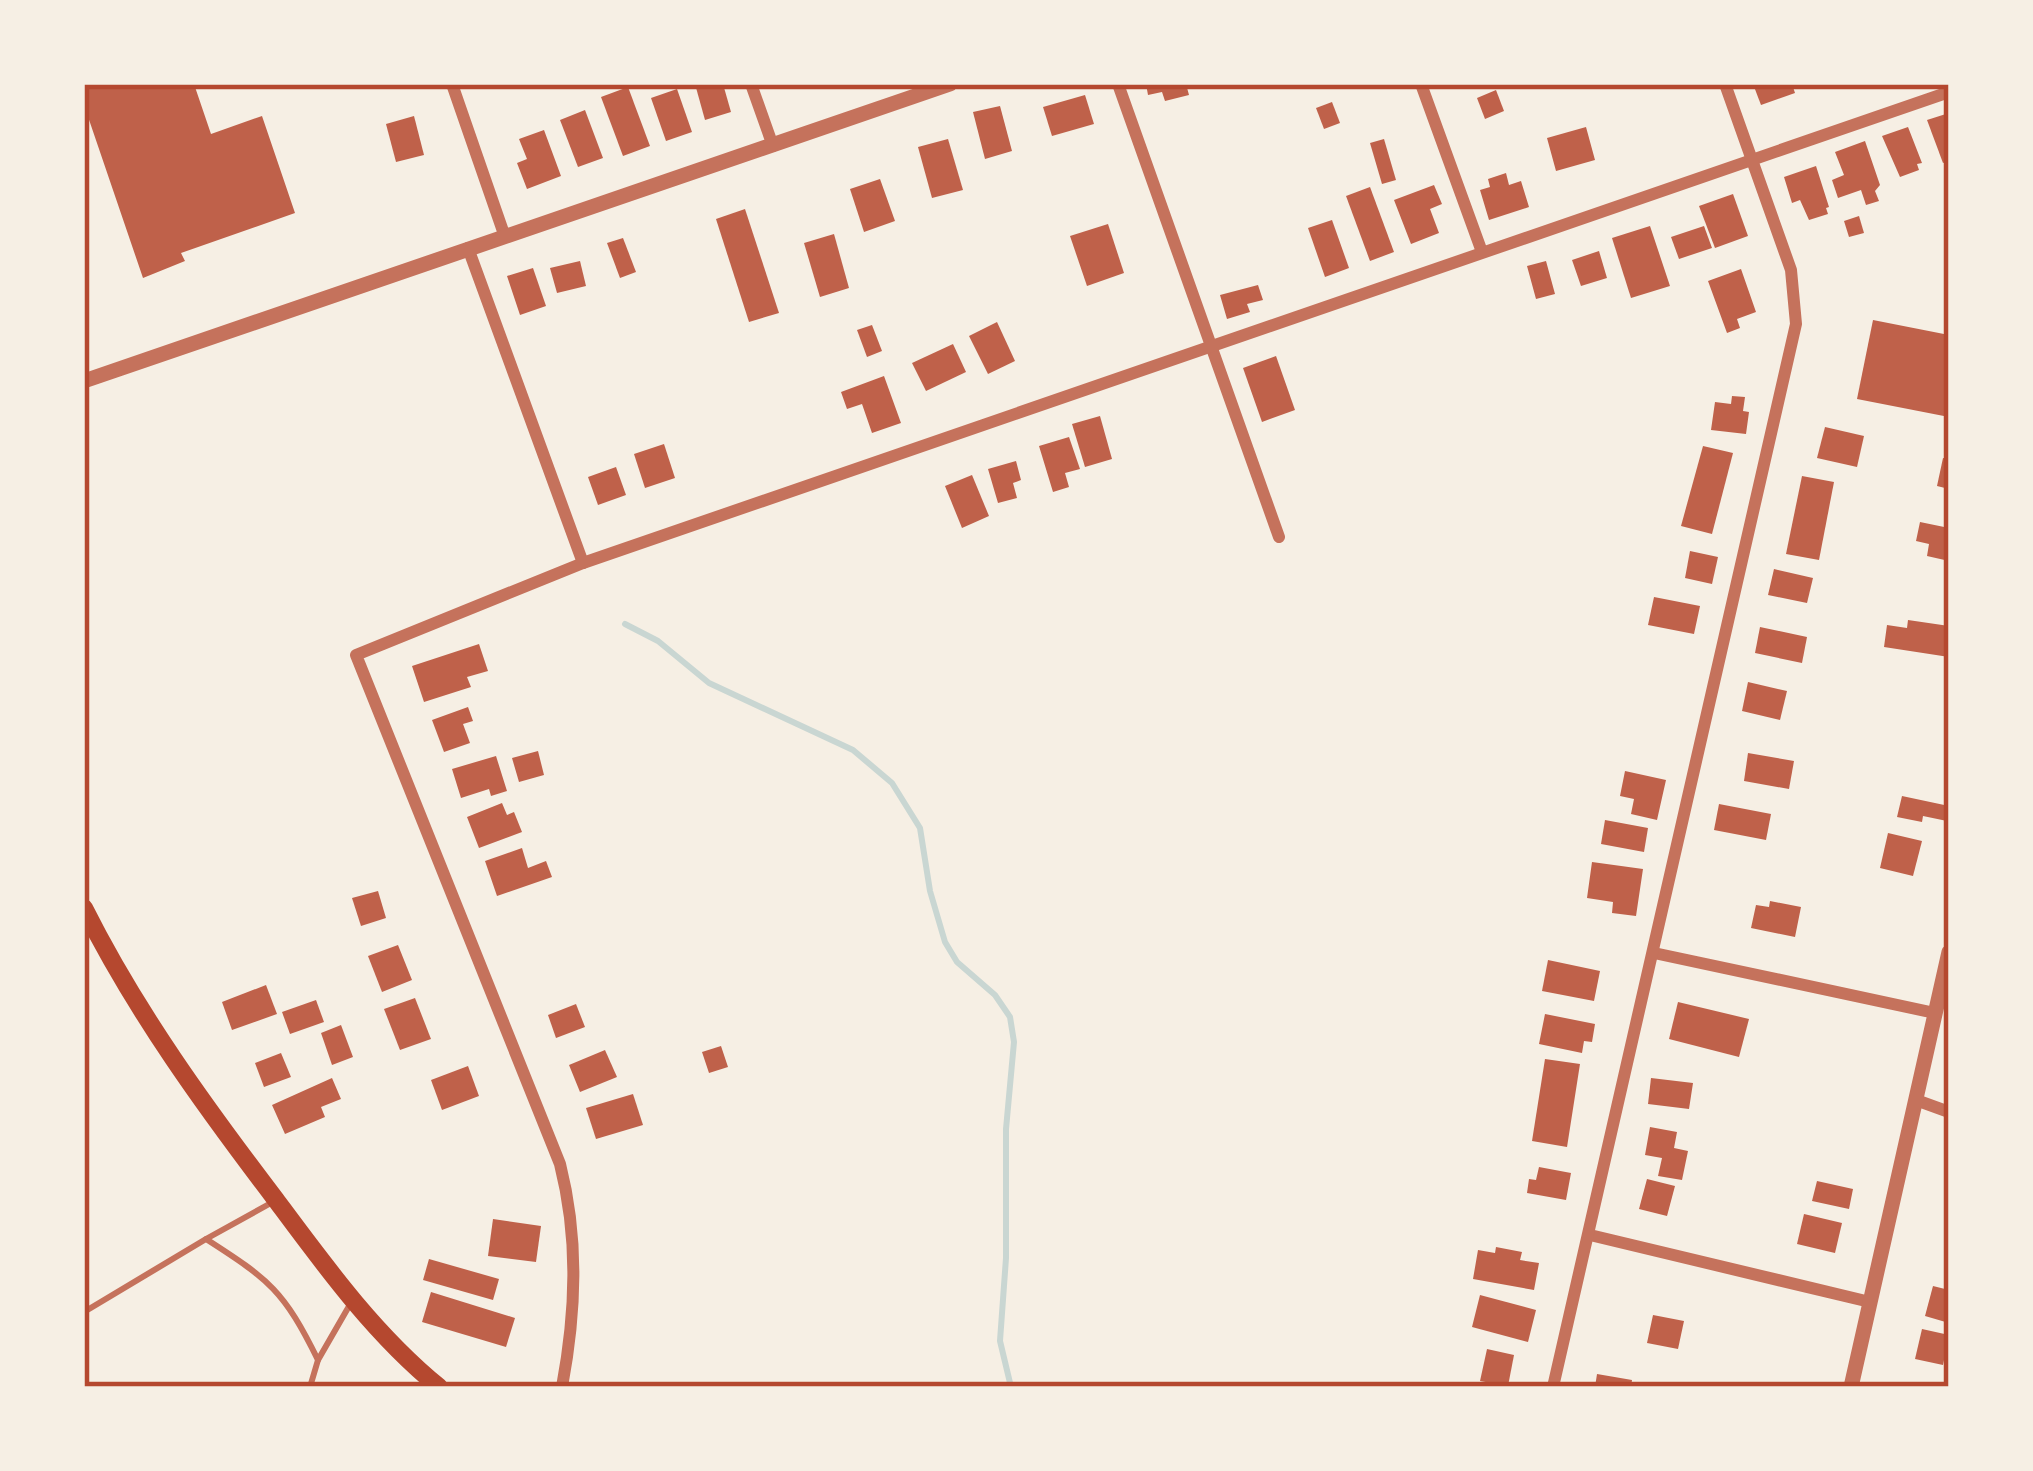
<svg xmlns="http://www.w3.org/2000/svg" width="2033" height="1471" font-family="'IBM Plex Serif',serif">
<style>
.lines{fill:none;stroke-linecap:round;stroke-linejoin:round}
.stream{stroke:#c9d6d2;stroke-width:6}
.building{fill:#bf614a}
.service{stroke:#c5725c;stroke-width:6}
.minor{stroke:#c5725c;stroke-width:12}
.tertiary{stroke:#c5725c;stroke-width:15}
.primary{stroke:#b5482f;stroke-width:18}
.neatline{fill:none;stroke:#b5482f;stroke-width:4.5}
</style>
<rect width="100%" height="100%" fill="#f6efe4"/>
<g class="lines">
<path class="stream" d="M 625,624 L 658,641 L 709,683 L 853,750 L 892,783 L 920,828 L 930,891 L 945,942 L 957,962 L 995,995 L 1010,1017 L 1014,1042 L 1006,1129 L 1006,1258 L 1000,1341 L 1011,1387"/>
</g>
<g class="building">
<path d="M 84,84 L 194,84 L 211,134 L 262,116 L 295,213 L 181,253 L 185,261 L 143,278 L 84,105 Z"/>
<path d="M 695,84 L 723,84 L 731,112 L 705,120 Z"/>
<path d="M 1146,84 L 1186,84 L 1189,95 L 1165,101 L 1162,92 L 1148,95 Z"/>
<path d="M 1753,84 L 1792,84 L 1795,93 L 1761,105 Z"/>
<path d="M 628,87 L 650,146 L 623,156 L 601,97 Z"/>
<path d="M 677,89 L 692,132 L 666,141 L 651,98 Z"/>
<path d="M 1496,90 L 1504,111 L 1485,119 L 1477,98 Z"/>
<path d="M 1085,95 L 1094,124 L 1052,136 L 1043,107 Z"/>
<path d="M 1332,102 L 1340,123 L 1324,129 L 1316,108 Z"/>
<path d="M 1000,106 L 1012,151 L 985,159 L 973,112 Z"/>
<path d="M 585,110 L 603,158 L 578,167 L 560,120 Z"/>
<path d="M 1949,113 L 1949,161 L 1943,163 L 1927,120 Z"/>
<path d="M 414,116 L 424,155 L 396,162 L 386,124 Z"/>
<path d="M 1586,127 L 1595,160 L 1556,171 L 1547,138 Z"/>
<path d="M 1908,127 L 1922,163 L 1917,164 L 1919,170 L 1900,177 L 1882,136 Z"/>
<path d="M 544,130 L 561,176 L 527,189 L 517,163 L 527,159 L 519,139 Z"/>
<path d="M 948,139 L 963,190 L 932,198 L 918,147 Z"/>
<path d="M 1384,139 L 1396,180 L 1382,184 L 1370,143 Z"/>
<path d="M 1865,141 L 1880,185 L 1875,191 L 1879,201 L 1866,205 L 1861,190 L 1838,198 L 1832,180 L 1844,175 L 1835,152 Z"/>
<path d="M 1816,166 L 1829,207 L 1826,208 L 1828,214 L 1809,220 L 1800,200 L 1792,203 L 1784,177 Z"/>
<path d="M 1506,173 L 1509,185 L 1521,181 L 1529,207 L 1489,220 L 1480,190 L 1490,187 L 1488,179 Z"/>
<path d="M 880,179 L 895,221 L 864,232 L 850,189 Z"/>
<path d="M 1434,185 L 1442,204 L 1430,209 L 1439,233 L 1411,244 L 1394,200 Z"/>
<path d="M 1370,187 L 1394,252 L 1370,261 L 1346,196 Z"/>
<path d="M 1733,194 L 1748,236 L 1715,248 L 1699,206 Z"/>
<path d="M 745,209 L 779,313 L 749,322 L 716,219 Z"/>
<path d="M 1859,216 L 1864,233 L 1849,237 L 1844,221 Z"/>
<path d="M 1332,220 L 1349,268 L 1325,277 L 1308,228 Z"/>
<path d="M 1108,224 L 1124,273 L 1087,286 L 1070,236 Z"/>
<path d="M 1650,226 L 1670,286 L 1631,298 L 1612,238 Z"/>
<path d="M 1704,226 L 1712,248 L 1679,259 L 1671,237 Z"/>
<path d="M 834,234 L 849,288 L 820,297 L 804,243 Z"/>
<path d="M 623,238 L 636,272 L 620,278 L 607,243 Z"/>
<path d="M 1599,251 L 1607,278 L 1581,286 L 1572,260 Z"/>
<path d="M 580,261 L 586,286 L 557,293 L 550,268 Z"/>
<path d="M 1546,261 L 1555,294 L 1536,299 L 1527,266 Z"/>
<path d="M 533,268 L 546,306 L 520,315 L 507,276 Z"/>
<path d="M 1741,269 L 1756,312 L 1737,319 L 1740,328 L 1727,333 L 1708,281 Z"/>
<path d="M 1258,285 L 1263,300 L 1247,304 L 1250,312 L 1227,319 L 1220,295 Z"/>
<path d="M 1873,320 L 1949,335 L 1949,417 L 1857,399 Z"/>
<path d="M 997,322 L 1015,361 L 988,374 L 969,336 Z"/>
<path d="M 872,325 L 882,351 L 867,357 L 857,330 Z"/>
<path d="M 953,344 L 966,372 L 926,391 L 912,363 Z"/>
<path d="M 1276,356 L 1295,410 L 1262,422 L 1243,368 Z"/>
<path d="M 884,376 L 901,423 L 872,433 L 862,404 L 847,409 L 841,392 Z"/>
<path d="M 1732,396 L 1745,397 L 1743,411 L 1749,412 L 1746,434 L 1711,430 L 1715,402 L 1731,404 Z"/>
<path d="M 1100,416 L 1112,459 L 1085,467 L 1072,424 Z"/>
<path d="M 1825,427 L 1864,436 L 1857,467 L 1817,458 Z"/>
<path d="M 1069,437 L 1080,469 L 1065,473 L 1069,487 L 1053,492 L 1039,446 Z"/>
<path d="M 664,444 L 675,478 L 645,488 L 634,454 Z"/>
<path d="M 1703,446 L 1733,453 L 1712,534 L 1681,526 Z"/>
<path d="M 1943,458 L 1949,459 L 1949,489 L 1937,486 Z"/>
<path d="M 1016,461 L 1021,480 L 1013,483 L 1017,498 L 998,503 L 988,469 Z"/>
<path d="M 616,467 L 626,495 L 598,505 L 588,477 Z"/>
<path d="M 972,475 L 989,516 L 962,528 L 945,486 Z"/>
<path d="M 1802,476 L 1834,482 L 1819,560 L 1786,554 Z"/>
<path d="M 1920,522 L 1949,528 L 1949,561 L 1927,556 L 1929,544 L 1916,541 Z"/>
<path d="M 1690,551 L 1718,557 L 1712,584 L 1685,578 Z"/>
<path d="M 1774,569 L 1813,578 L 1807,603 L 1768,595 Z"/>
<path d="M 1654,597 L 1700,606 L 1694,634 L 1648,625 Z"/>
<path d="M 1908,620 L 1949,626 L 1949,657 L 1884,647 L 1887,625 L 1907,628 Z"/>
<path d="M 1760,627 L 1807,637 L 1802,663 L 1755,653 Z"/>
<path d="M 479,644 L 488,671 L 467,677 L 471,687 L 424,702 L 412,666 Z"/>
<path d="M 1748,682 L 1787,691 L 1780,720 L 1742,711 Z"/>
<path d="M 468,707 L 473,721 L 463,724 L 470,743 L 444,752 L 432,720 Z"/>
<path d="M 538,751 L 544,775 L 519,782 L 512,758 Z"/>
<path d="M 1748,753 L 1794,761 L 1789,789 L 1744,781 Z"/>
<path d="M 496,756 L 507,791 L 491,796 L 489,789 L 461,798 L 452,769 Z"/>
<path d="M 1625,771 L 1666,780 L 1657,820 L 1631,814 L 1634,799 L 1620,796 Z"/>
<path d="M 1902,796 L 1949,806 L 1947,821 L 1923,816 L 1922,822 L 1897,817 Z"/>
<path d="M 502,803 L 507,815 L 514,812 L 522,832 L 479,848 L 467,817 Z"/>
<path d="M 1719,804 L 1771,814 L 1766,840 L 1714,830 Z"/>
<path d="M 1605,820 L 1648,828 L 1644,852 L 1601,844 Z"/>
<path d="M 1888,833 L 1922,841 L 1913,876 L 1880,868 Z"/>
<path d="M 522,848 L 528,868 L 546,861 L 552,877 L 497,896 L 485,861 Z"/>
<path d="M 1592,862 L 1643,869 L 1636,916 L 1612,913 L 1613,902 L 1587,898 Z"/>
<path d="M 378,891 L 386,918 L 361,926 L 352,898 Z"/>
<path d="M 1770,901 L 1801,907 L 1795,937 L 1751,928 L 1756,905 L 1769,907 Z"/>
<path d="M 398,945 L 412,980 L 382,992 L 368,956 Z"/>
<path d="M 1548,960 L 1600,971 L 1594,1001 L 1542,991 Z"/>
<path d="M 266,985 L 277,1014 L 232,1030 L 222,1002 Z"/>
<path d="M 415,998 L 431,1039 L 400,1050 L 384,1009 Z"/>
<path d="M 316,1000 L 324,1022 L 290,1034 L 282,1012 Z"/>
<path d="M 1678,1002 L 1749,1019 L 1739,1057 L 1669,1039 Z"/>
<path d="M 576,1004 L 585,1027 L 556,1038 L 548,1015 Z"/>
<path d="M 1545,1014 L 1595,1024 L 1592,1042 L 1584,1041 L 1582,1053 L 1539,1044 Z"/>
<path d="M 341,1025 L 353,1057 L 332,1065 L 321,1033 Z"/>
<path d="M 721,1046 L 728,1067 L 709,1073 L 702,1052 Z"/>
<path d="M 605,1050 L 617,1077 L 580,1092 L 569,1065 Z"/>
<path d="M 281,1053 L 291,1077 L 264,1087 L 255,1063 Z"/>
<path d="M 1545,1059 L 1580,1064 L 1567,1147 L 1532,1141 Z"/>
<path d="M 468,1066 L 479,1096 L 442,1110 L 431,1080 Z"/>
<path d="M 332,1078 L 341,1099 L 321,1107 L 325,1117 L 285,1134 L 272,1105 Z"/>
<path d="M 1651,1078 L 1693,1083 L 1689,1109 L 1648,1104 Z"/>
<path d="M 633,1094 L 643,1125 L 596,1139 L 586,1108 Z"/>
<path d="M 1650,1127 L 1677,1132 L 1674,1148 L 1688,1151 L 1682,1180 L 1658,1176 L 1662,1158 L 1645,1155 Z"/>
<path d="M 1539,1167 L 1571,1173 L 1566,1200 L 1527,1193 L 1529,1179 L 1536,1180 Z"/>
<path d="M 1647,1179 L 1675,1186 L 1667,1216 L 1639,1209 Z"/>
<path d="M 1817,1181 L 1853,1189 L 1849,1209 L 1812,1201 Z"/>
<path d="M 1804,1214 L 1842,1223 L 1835,1253 L 1797,1244 Z"/>
<path d="M 493,1219 L 541,1226 L 536,1262 L 488,1256 Z"/>
<path d="M 1496,1247 L 1522,1252 L 1520,1260 L 1539,1263 L 1534,1290 L 1473,1279 L 1478,1250 L 1495,1253 Z"/>
<path d="M 429,1259 L 499,1279 L 493,1300 L 423,1280 Z"/>
<path d="M 1933,1286 L 1949,1290 L 1949,1323 L 1925,1316 Z"/>
<path d="M 431,1292 L 515,1318 L 506,1347 L 422,1322 Z"/>
<path d="M 1480,1295 L 1536,1310 L 1528,1342 L 1472,1327 Z"/>
<path d="M 1653,1315 L 1684,1321 L 1678,1349 L 1647,1343 Z"/>
<path d="M 1922,1329 L 1949,1335 L 1943,1365 L 1915,1359 Z"/>
<path d="M 1487,1349 L 1514,1355 L 1508,1386 L 1480,1381 Z"/>
<path d="M 1597,1374 L 1632,1380 L 1631,1387 L 1595,1387 Z"/>
</g>
<g class="lines">
<g class="service">
<path d="M 206,1239 L 271,1203"/>
<path d="M 84,1312 L 206,1239 C 270,1280 284,1291 318,1360 L 310,1387"/>
<path d="M 318,1360 L 352,1301"/>
</g>
<g class="minor">
<path d="M 452,84 L 505,237"/>
<path d="M 751,84 L 773,146"/>
<path d="M 1118,84 L 1279,537"/>
<path d="M 1421,84 L 1482,252"/>
<path d="M 468,248 L 583,563"/>
<path d="M 1654,953 L 1935,1013"/>
<path d="M 1916,1100 L 1949,1112"/>
<path d="M 1590,1235 L 1870,1302"/>
<path d="M 562,1387 C 576,1312 579,1239 560,1164 L 356,655 L 583,563 L 1949,92"/>
<path d="M 1553,1387 L 1796,324 L 1791,270 L 1725,84"/>
</g>
<g class="tertiary">
<path d="M 84,381 L 950,84"/>
<path d="M 1851,1387 L 1949,952"/>
</g>
<path class="primary" d="M 84,908 C 136,1012 206,1108 276,1200 C 325,1266 375,1335 439,1387"/>
</g>
<rect width="2033" height="1471" fill="none" stroke="#f6efe4" stroke-width="174"/>
<rect x="87" y="87" width="1859" height="1297" class="neatline"/>
</svg>
